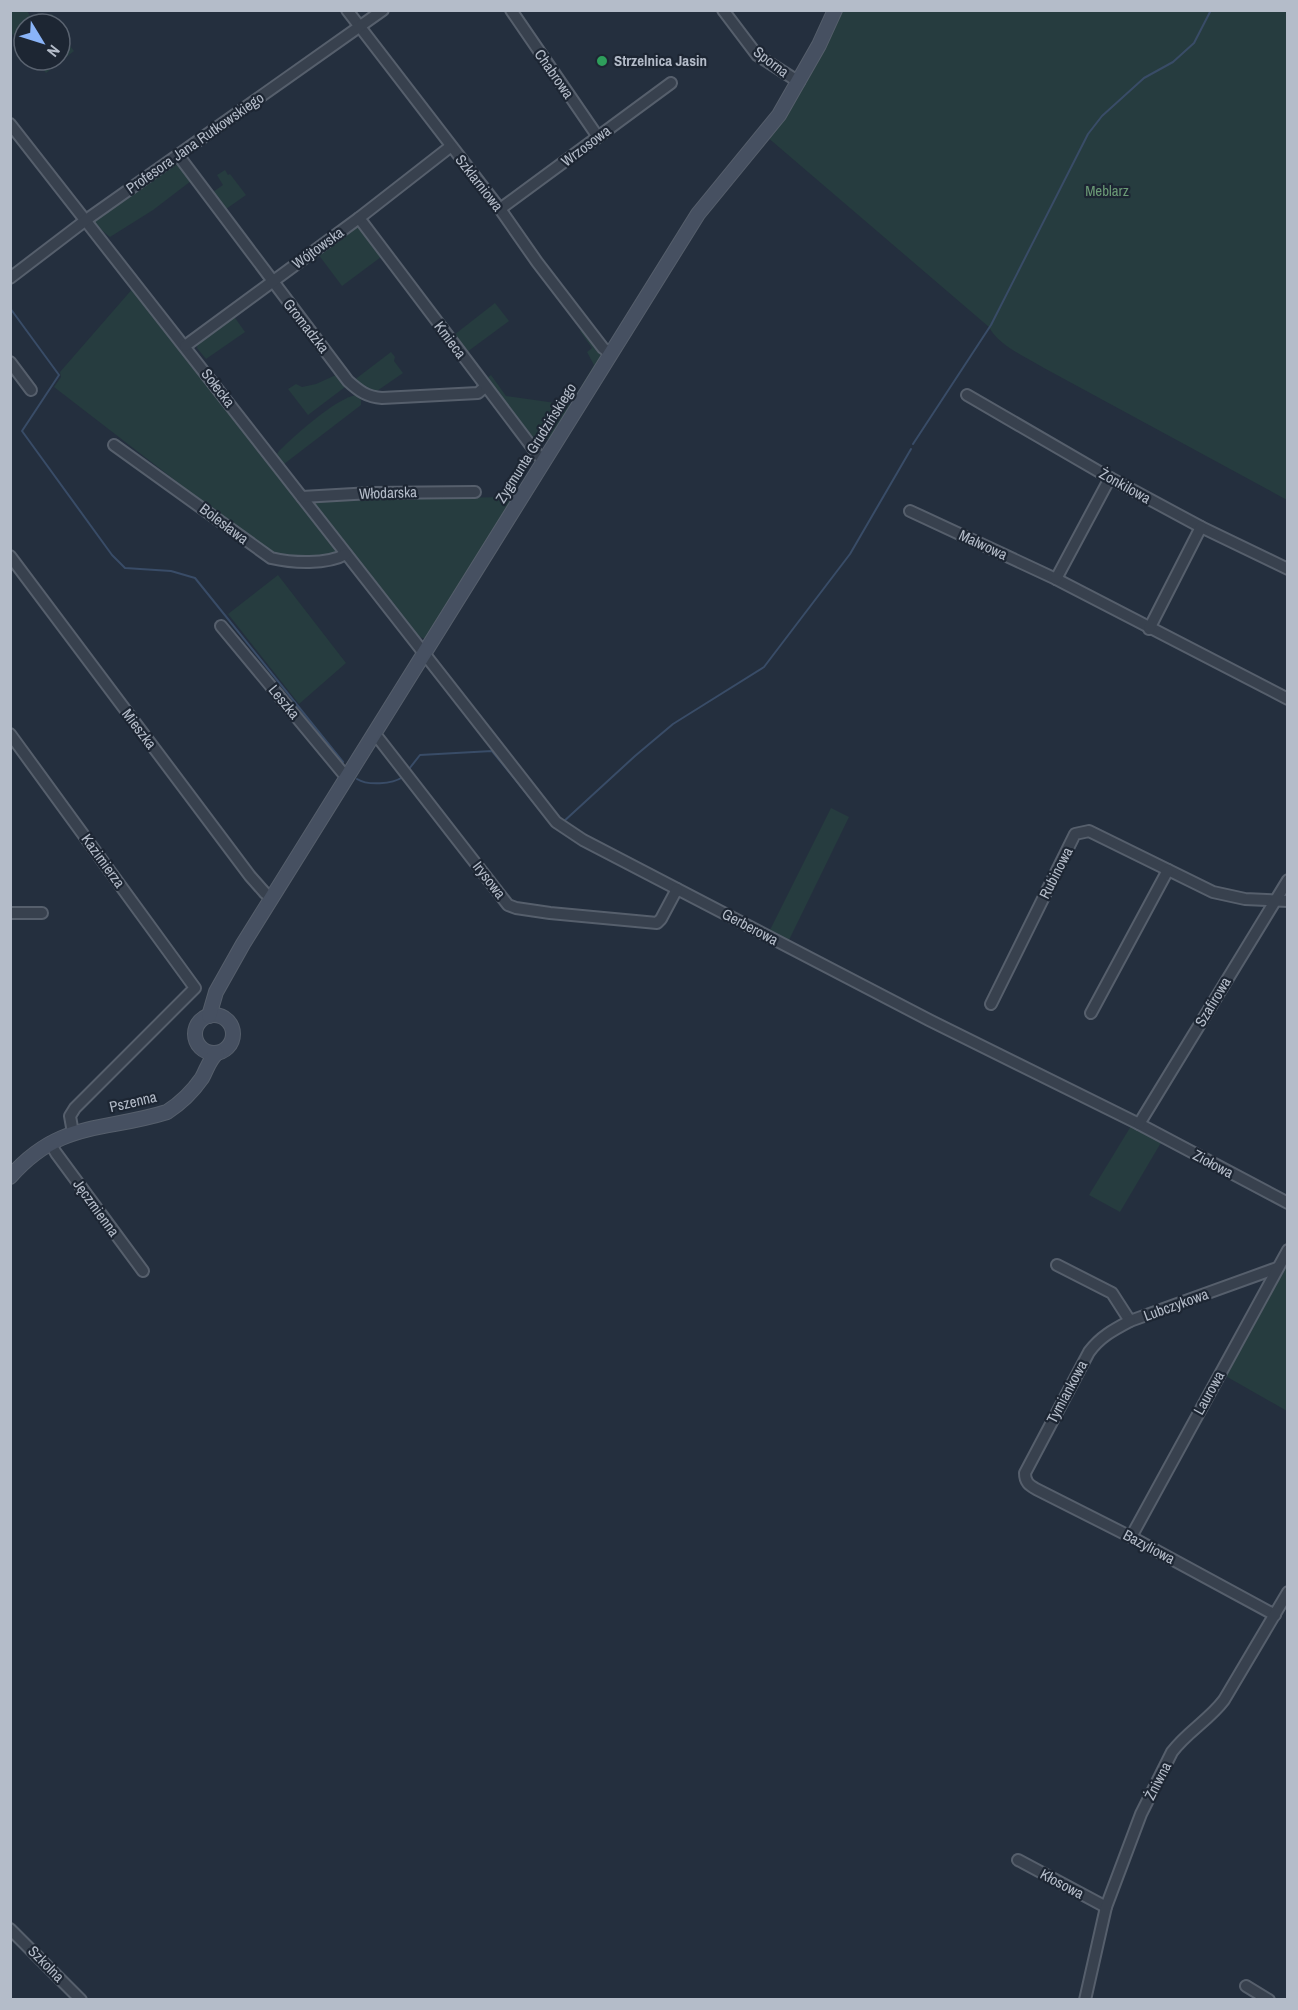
<svg xmlns="http://www.w3.org/2000/svg" width="1298" height="2010" font-family="'Archivo Narrow',sans-serif">
<style>
.green{fill:#263c3f}
.lines{fill:none;stroke-linecap:round;stroke-linejoin:round}
.stream{stroke:#394c67;stroke-width:2}
.street-casing{stroke:#565f6c;stroke-width:14}
.secondary-casing{stroke:#565f6c;stroke-width:16}
.street{stroke:#38414e;stroke-width:10}
.secondary{stroke:#465061;stroke-width:14}
.leisure-dot{fill:#2e9e5b;stroke:#1d2633;stroke-width:2}
.labels{text-anchor:middle;stroke-width:4.5;stroke-linejoin:round;paint-order:stroke}
.poi-label{font-size:15px;font-weight:bold;fill:#b4bcc9;stroke:#1d2633;text-anchor:start}
.street-label{font-size:15px;fill:#b4bcc9;stroke:#1d2633}
.park-label{font-size:15px;fill:#6b9a76;stroke:#1d2633}
</style>
<rect width="100%" height="100%" fill="#242f3e"/>
<g class="green">
<path d="M 11,10 L 27,11 L 31,17 L 37,14 L 42,19 L 52,14 L 59,24 L 24,24 L 24,50 L 11,32 Z"/>
<path d="M 840,11 L 1287,11 L 1287,500 L 1044,368 C 1026,357 999,346 989,327 L 766,136 Z"/>
<path d="M 60,25 L 65,33 L 62,36 L 74,51 L 46,73 L 39,64 L 36,65 L 32,60 L 60,60 Z"/>
<path d="M 175,162 L 191,181 L 153,210 L 110,237 L 94,224 L 93,221 Z"/>
<path d="M 225,170 L 228,175 L 230,174 L 246,195 L 226,209 L 213,192 L 223,185 L 217,175 Z"/>
<path d="M 356,227 L 361,228 L 381,257 L 342,286 L 318,254 Z"/>
<path d="M 134,287 L 343,554 C 323,562 288,560 268,552 L 54,387 L 61,377 L 60,372 Z"/>
<path d="M 495,303 L 509,321 L 467,352 L 454,335 Z"/>
<path d="M 233,315 L 245,332 L 206,359 L 197,348 L 198,340 Z"/>
<path d="M 583,329 L 605,357 L 554,439 L 537,439 L 526,432 L 478,372 L 481,370 L 487,378 L 491,375 L 506,396 L 570,405 L 594,365 L 587,352 L 592,348 L 580,331 Z"/>
<path d="M 391,352 L 395,357 L 394,361 L 403,373 L 374,393 L 353,381 Z"/>
<path d="M 336,375 L 345,387 L 308,415 L 288,389 L 296,384 L 302,387 L 316,384 Z"/>
<path d="M 357,395 L 361,400 L 361,405 L 284,464 L 277,454 L 279,451 C 294,436 337,397 357,395 Z"/>
<path d="M 423,493 L 445,498 L 514,497 L 427,640 L 416,635 L 313,505 L 317,500 Z"/>
<path d="M 278,575 L 346,663 L 299,704 L 228,614 Z"/>
<path d="M 831,808 L 849,817 L 789,940 L 770,930 Z"/>
<path d="M 1131,1126 L 1162,1141 L 1120,1212 L 1089,1195 Z"/>
<path d="M 1287,1257 L 1287,1411 L 1222,1374 Z"/>
</g>
<g class="lines">
<g class="stream">
<path d="M 10,308 L 59,375 L 22,431 L 112,555 L 125,568 L 171,571 L 195,578 L 343,762"/>
<path d="M 913,444 L 991,325 L 1088,134 L 1102,116 L 1144,78 L 1173,62 L 1194,43 L 1211,10"/>
<path d="M 409,769 L 420,755 L 492,751 L 549,821"/>
<path d="M 357,779 C 368,786 392,784 403,777"/>
<path d="M 562,823 L 635,756 L 673,724 L 764,667 L 850,554 L 911,449"/>
</g>
<g class="street-casing">
<g id="street">
<path d="M 347,10 L 500,209 L 537,262 L 603,348 L 611,354"/>
<path d="M 511,10 L 598,137"/>
<path d="M 723,10 L 757,55 L 799,82"/>
<path d="M 10,124 L 556,822 L 583,840 L 929,1020 L 1139,1124 L 1288,1203"/>
<path d="M 178,155 L 348,381 C 359,391 367,397 382,398 L 478,393 L 485,387"/>
<path d="M 500,209 L 671,83"/>
<path d="M 359,218 L 538,455 L 544,460"/>
<path d="M 10,278 L 86,220 L 383,10"/>
<path d="M 185,346 L 359,218 L 450,147"/>
<path d="M 10,362 L 31,390"/>
<path d="M 967,395 L 1110,478 L 1201,527 L 1288,569"/>
<path d="M 114,445 L 271,558 C 292,563 327,565 346,554"/>
<path d="M 302,497 L 371,493 L 475,492"/>
<path d="M 910,511 L 1056,579 L 1288,699"/>
<path d="M 10,556 L 250,876 L 265,893 L 272,898"/>
<path d="M 1056,579 L 1110,478"/>
<path d="M 221,626 L 342,772 L 347,776"/>
<path d="M 1149,629 L 1201,527"/>
<path d="M 10,734 L 195,988 L 75,1108 L 70,1116 L 73,1133"/>
<path d="M 373,735 L 379,739 L 508,905 L 516,908 L 550,913 L 657,923 L 661,919 L 677,889"/>
<path d="M 10,913 L 42,913"/>
<path d="M 991,1004 L 1075,834 L 1089,831 L 1213,892 L 1245,899 L 1288,901"/>
<path d="M 1091,1013 L 1168,870"/>
<path d="M 1139,1124 L 1288,880"/>
<path d="M 50,1143 L 56,1153 L 143,1271"/>
<path d="M 1057,1265 L 1112,1293 L 1130,1321 L 1277,1268"/>
<path d="M 1130,1321 C 1113,1330 1100,1337 1089,1352 L 1025,1473 C 1025,1482 1029,1485 1036,1489 L 1131,1537 L 1275,1615"/>
<path d="M 1131,1537 L 1288,1250"/>
<path d="M 1018,1860 L 1106,1907"/>
<path d="M 10,1929 L 81,2000"/>
<path d="M 1246,1986 L 1269,2000"/>
<path d="M 1085,2000 L 1106,1907 L 1141,1814 L 1172,1752 C 1187,1732 1209,1720 1224,1700 L 1288,1592"/>
</g>
</g>
<g class="secondary-casing">
<g id="secondary">
<circle cx="214" cy="1034" r="19"/>
<path d="M 209,1016 L 216,992 L 243,944 L 698,214 L 779,115 L 819,45 L 835,10"/>
<path d="M 10,1177 C 60,1120 103,1132 167,1112 C 181,1103 193,1091 202,1078 C 207,1069 209,1060 217,1053"/>
</g>
</g>
<use href="#street" class="street"/>
<use href="#secondary" class="secondary"/>
</g>
<circle class="leisure-dot" cx="602" cy="61" r="6"/>
<g class="labels">
<g class="poi-label">
<text x="614" y="66">Strzelnica Jasin</text>
</g>
<g class="street-label">
<text transform="translate(771 62) rotate(37)" y="5">Sporna</text>
<text transform="translate(554 74) rotate(55)" y="5">Chabrowa</text>
<text transform="translate(195 143) rotate(-35)" y="5">Profesora Jana Rutkowskiego</text>
<text transform="translate(586 146) rotate(-37)" y="5">Wrzosowa</text>
<text transform="translate(479 183) rotate(52)" y="5">Szklarniowa</text>
<text transform="translate(318 248) rotate(-36)" y="5">Wójtowska</text>
<text transform="translate(306 326) rotate(52)" y="5">Gromadzka</text>
<text transform="translate(450 340) rotate(53)" y="5">Kmieca</text>
<text transform="translate(218 388) rotate(52)" y="5">Sołecka</text>
<text transform="translate(536 443) rotate(-58)" y="5">Zygmunta Grudzińskiego</text>
<text transform="translate(1125 486) rotate(29)" y="5">Żonkilowa</text>
<text transform="translate(388 493) rotate(-2)" y="5">Włodarska</text>
<text transform="translate(224 524) rotate(37)" y="5">Bolesława</text>
<text transform="translate(983 545) rotate(25)" y="5">Malwowa</text>
<text transform="translate(284 702) rotate(50)" y="5">Leszka</text>
<text transform="translate(139 729) rotate(53)" y="5">Mieszka</text>
<text transform="translate(103 861) rotate(54)" y="5">Kazimierza</text>
<text transform="translate(1056 873) rotate(-63)" y="5">Rubinowa</text>
<text transform="translate(489 880) rotate(52)" y="5">Irysowa</text>
<text transform="translate(750 927) rotate(28)" y="5">Gerberowa</text>
<text transform="translate(1213 1002) rotate(-59)" y="5">Szafirowa</text>
<text transform="translate(133 1102) rotate(-13)" y="5">Pszenna</text>
<text transform="translate(1213 1164) rotate(28)" y="5">Ziołowa</text>
<text transform="translate(96 1208) rotate(54)" y="5">Jęczmienna</text>
<text transform="translate(1176 1305) rotate(-20)" y="5">Lubczykowa</text>
<text transform="translate(1067 1392) rotate(-62)" y="5">Tymiankowa</text>
<text transform="translate(1209 1393) rotate(-61)" y="5">Laurowa</text>
<text transform="translate(1149 1547) rotate(28)" y="5">Bazyliowa</text>
<text transform="translate(1158 1781) rotate(-63)" y="5">Żniwna</text>
<text transform="translate(1062 1884) rotate(28)" y="5">Kłosowa</text>
<text transform="translate(46 1964) rotate(45)" y="5">Szkolna</text>
</g>
<g class="park-label">
<text x="1107" y="196">Meblarz</text>
</g>
</g>
<rect width="1298" height="2010" fill="none" stroke="#b4bcc9" stroke-width="24"/>
<g transform="translate(42 42) rotate(128)"><circle r="28" fill="#1d2633" stroke="#59626f" stroke-width="1.5"/>
<path d="M0-4.5L10 22L0 15L-10 22Z" fill="#8ab4f8"/>
<text y="-9" font-size="16" font-weight="bold" text-anchor="middle" fill="#b4bcc9">N</text>
</g>
</svg>
